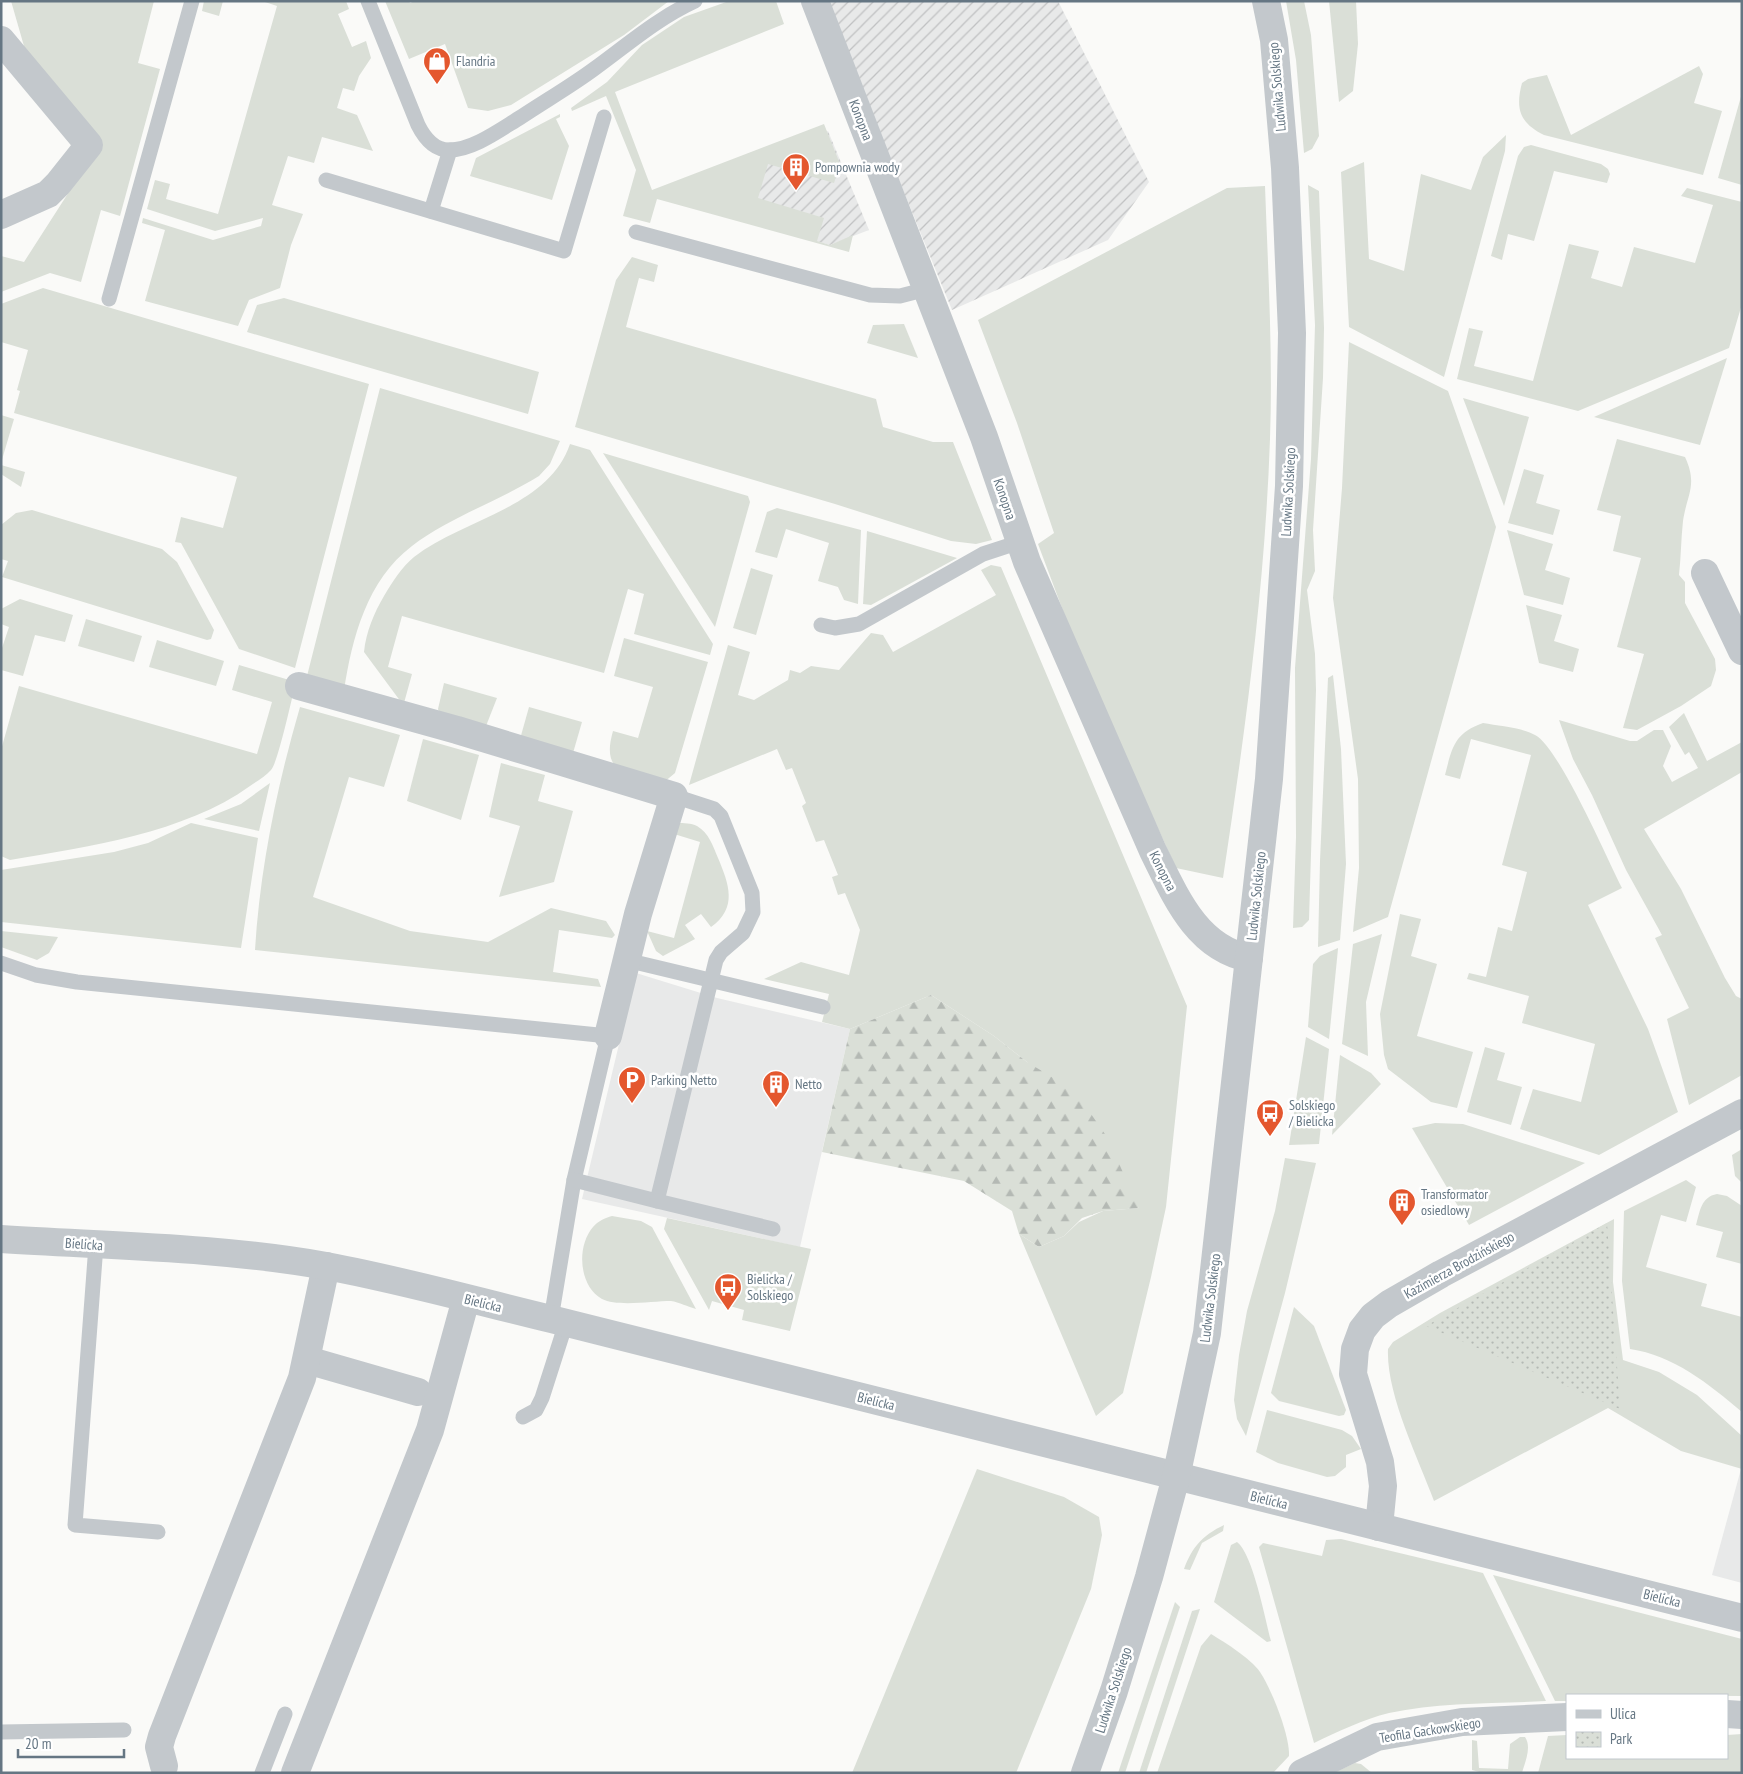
<svg xmlns="http://www.w3.org/2000/svg" width="1743" height="1774" font-family="'PT Sans Narrow',sans-serif">
<style>
.built{fill:#e8e9e9}
.industrial{fill:url(#industrial-furrows)}
.grass{fill:#dadfd7}
.forest{fill:url(#forest-firs)}
.park{fill:url(#park-dots)}
.lines{fill:none;stroke-linecap:round;stroke-linejoin:round}
.service{stroke:#c3c8cc;stroke-width:15}
.minor{stroke:#c3c8cc;stroke-width:28}
.tertiary{stroke:#c3c8cc;stroke-width:28}
.labels{text-anchor:middle;stroke-width:5;stroke-linejoin:round;paint-order:stroke}
.poi-label{font-size:14px;fill:#657683;stroke:#fff;text-anchor:start}
.street-label{font-size:14px;fill:#657683;stroke:#fff}
</style>
<defs>
<pattern id="industrial-furrows" width="10" height="10" patternUnits="userSpaceOnUse" patternTransform="scale(1.25)"><rect width="10" height="10" fill="#e8e9e9"/><path d="M-1 1l2-2M0 10L10 0M9 11l2-2" fill="none" stroke="#c0c1c2"/></pattern>
<pattern id="forest-firs" width="22" height="20" patternUnits="userSpaceOnUse" patternTransform="scale(1.25)"><rect width="22" height="20" fill="#dadfd7"/><path d="M5 1l3.5 6h-7zM16 11l3.5 6h-7z" fill="#b4b9b4"/></pattern>
<pattern id="park-dots" width="8" height="8" patternUnits="userSpaceOnUse" patternTransform="scale(1.25)"><rect width="8" height="8" fill="#dadfd7"/><path d="M2 2h.1M6 6h.1" fill="none" stroke="#b4b9b4" stroke-width="1.8" stroke-linecap="round"/></pattern>
</defs>
<rect width="100%" height="100%" fill="#fafaf8"/>
<g class="built">
<path d="M 636,973 L 717,998 L 850,1029 L 800,1247 L 582,1199 Z"/>
<path d="M 1741,1469 L 1742,1469 L 1742,1583 L 1712,1575 Z"/>
</g>
<g class="industrial">
<path d="M 826,1 L 1058,1 L 1149,182 L 1108,240 L 952,310 Z"/>
<path d="M 828,131 L 869,230 L 830,245 L 679,203 Z"/>
</g>
<g class="grass">
<path d="M 11,1 L 154,1 L 138,63 L 160,69 L 120,216 L 101,210 L 81,282 L 50,273 L 1,292 L 1,256 L 24,262 L 101,142 L 26,53 Z"/>
<path d="M 204,1 L 223,1 L 219,16 L 202,11 Z"/>
<path d="M 262,1 L 346,1 L 349,9 L 338,14 L 352,47 L 366,41 L 371,58 L 359,76 L 354,91 L 343,88 L 337,108 L 357,115 L 373,151 L 322,137 L 314,163 L 288,156 L 272,205 L 303,214 L 291,245 L 280,288 L 249,300 L 238,326 L 145,301 L 165,230 L 142,223 L 143,218 L 213,240 L 261,226 L 263,218 L 215,231 L 147,209 L 155,180 L 170,184 L 166,199 L 218,214 L 277,6 Z"/>
<path d="M 385,1 L 409,1 L 410,3 L 415,1 L 669,1 L 624,35 L 511,105 L 488,111 L 468,108 L 445,44 L 409,59 Z"/>
<path d="M 729,1 L 776,1 L 784,24 L 615,92 L 652,190 L 824,124 L 840,164 L 834,183 L 768,164 L 758,198 L 824,218 L 817,241 L 830,245 L 853,235 L 849,252 L 657,199 L 650,223 L 623,216 L 636,170 L 606,96 L 572,111 L 571,108 L 607,82 L 642,45 L 684,17 Z"/>
<path d="M 1286,1 L 1304,1 L 1311,35 L 1319,136 L 1312,149 L 1304,153 L 1296,60 Z"/>
<path d="M 1329,1 L 1356,1 L 1358,44 L 1353,91 L 1339,102 Z"/>
<path d="M 1699,66 L 1703,74 L 1694,103 L 1722,111 L 1703,175 L 1544,135 C 1520,123 1515,109 1522,83 L 1528,79 L 1547,75 L 1571,135 Z"/>
<path d="M 1742,93 L 1742,185 L 1718,178 Z"/>
<path d="M 560,114 L 560,117 L 556,119 L 569,146 L 552,200 L 470,176 L 476,158 Z"/>
<path d="M 1506,135 L 1505,151 L 1444,377 L 1349,327 L 1341,172 L 1364,162 L 1369,259 L 1404,271 L 1421,174 L 1471,190 L 1483,157 Z"/>
<path d="M 1531,145 L 1601,164 L 1608,169 L 1610,174 L 1607,183 L 1554,171 L 1534,241 L 1508,234 L 1502,260 L 1491,256 L 1518,156 L 1524,147 Z"/>
<path d="M 1308,185 L 1319,191 L 1324,328 L 1323,378 L 1313,530 L 1315,571 L 1307,590 L 1315,654 L 1316,690 L 1309,920 L 1302,927 L 1293,928 L 1296,837 L 1295,668 L 1311,459 L 1315,325 Z"/>
<path d="M 1265,186 C 1268,270 1273,355 1270,439 C 1265,586 1245,733 1223,878 L 1176,868 L 1083,664 L 1038,544 L 1054,533 L 1017,423 L 978,320 L 1227,188 Z"/>
<path d="M 1687,188 L 1742,202 L 1742,304 L 1729,348 L 1578,411 L 1457,379 L 1469,328 L 1483,331 L 1474,366 L 1533,381 L 1569,244 L 1599,251 L 1591,278 L 1622,287 L 1634,247 L 1695,263 L 1713,205 L 1681,196 Z"/>
<path d="M 632,257 L 658,265 L 654,282 L 639,278 L 626,327 L 876,399 L 883,427 L 933,442 L 953,442 L 992,540 L 976,544 L 951,541 L 835,504 L 575,427 L 616,280 Z"/>
<path d="M 43,288 L 369,384 L 295,668 L 239,649 L 181,543 L 175,542 L 181,517 L 223,528 L 237,477 L 14,413 L 20,391 L 17,390 L 28,350 L 1,342 L 1,304 Z"/>
<path d="M 284,298 L 539,372 L 528,414 L 247,332 L 257,305 Z"/>
<path d="M 904,324 L 918,358 L 867,343 L 873,325 Z"/>
<path d="M 1349,342 L 1448,391 L 1496,527 L 1388,917 L 1353,932 L 1359,868 L 1358,779 L 1333,598 L 1342,488 Z"/>
<path d="M 1727,358 L 1700,445 L 1594,417 Z"/>
<path d="M 380,388 L 560,441 L 550,464 L 539,476 C 499,501 448,518 412,546 C 367,580 352,638 344,691 L 306,680 Z"/>
<path d="M 1463,398 L 1529,417 L 1504,506 Z"/>
<path d="M 1,415 L 14,419 L 1,463 Z"/>
<path d="M 1617,439 L 1685,457 C 1698,485 1687,494 1683,521 C 1681,539 1681,557 1679,575 L 1685,582 L 1685,603 L 1715,659 L 1716,670 L 1711,686 L 1681,706 L 1637,730 L 1623,728 L 1644,654 L 1617,647 L 1641,558 L 1613,551 L 1621,516 L 1597,510 Z"/>
<path d="M 570,444 L 590,450 L 713,644 L 710,655 L 634,634 L 644,594 L 628,589 L 604,673 L 402,616 L 388,667 L 412,674 L 404,703 L 401,702 L 364,652 C 366,632 374,613 384,596 C 392,582 402,567 414,557 C 463,519 548,508 570,444 Z"/>
<path d="M 603,453 L 748,496 L 750,502 L 715,627 Z"/>
<path d="M 1,465 L 25,472 L 21,487 L 1,474 Z"/>
<path d="M 1524,469 L 1544,475 L 1536,503 L 1560,510 L 1553,535 L 1508,523 Z"/>
<path d="M 777,508 L 861,530 L 858,604 L 844,600 L 838,587 L 818,581 L 829,543 L 786,529 L 777,558 L 755,552 L 767,512 Z"/>
<path d="M 32,510 L 162,549 L 177,562 L 214,630 L 211,639 L 207,640 L 2,577 L 8,561 L 1,559 L 1,525 L 16,513 Z"/>
<path d="M 1507,530 L 1553,544 L 1545,570 L 1570,578 L 1563,605 L 1524,595 Z"/>
<path d="M 867,531 L 957,558 L 871,605 L 863,604 Z"/>
<path d="M 991,565 L 1001,567 L 1187,1006 L 1166,1207 L 1151,1277 L 1123,1393 L 1096,1416 L 1019,1234 L 1039,1247 L 1064,1236 L 1079,1222 L 1103,1211 L 1139,1208 L 1027,1062 L 994,1036 L 931,995 L 850,1029 L 822,1022 L 829,994 L 764,979 L 801,962 L 849,975 L 860,930 L 845,893 L 838,895 L 832,877 L 838,875 L 824,840 L 816,842 L 802,806 L 806,803 L 792,768 L 786,770 L 777,749 L 689,785 L 728,645 L 750,652 L 738,695 L 754,700 L 788,680 L 790,670 L 800,673 L 811,666 L 839,670 L 871,633 L 883,635 L 893,652 L 996,595 L 981,570 Z"/>
<path d="M 751,568 L 773,575 L 756,635 L 733,628 Z"/>
<path d="M 20,599 L 73,615 L 65,642 L 35,635 L 23,676 L 1,670 L 1,651 L 9,627 L 1,624 L 1,609 Z"/>
<path d="M 1526,605 L 1562,615 L 1554,641 L 1579,649 L 1573,672 L 1539,663 Z"/>
<path d="M 86,619 L 142,636 L 134,662 L 78,646 Z"/>
<path d="M 624,638 L 708,662 L 675,773 L 663,783 C 629,773 600,776 613,731 L 638,738 L 653,687 L 614,676 Z"/>
<path d="M 157,640 L 224,661 L 216,686 L 149,667 Z"/>
<path d="M 239,665 L 296,682 C 292,697 278,763 271,770 C 266,776 257,781 250,786 C 185,833 87,847 10,860 L 1,856 L 1,750 L 19,686 L 257,754 L 272,702 L 232,690 Z"/>
<path d="M 1333,675 L 1341,749 L 1346,864 L 1340,940 L 1318,947 L 1320,861 L 1328,678 Z"/>
<path d="M 444,683 L 497,698 L 486,726 L 441,717 L 438,709 Z"/>
<path d="M 300,707 L 400,735 L 384,787 L 349,777 L 313,897 L 410,931 L 488,942 L 551,908 L 606,921 L 615,935 L 612,938 L 559,930 L 553,972 L 598,979 L 601,987 L 255,950 C 260,868 277,786 300,707 Z"/>
<path d="M 529,707 L 582,722 L 573,753 L 520,739 Z"/>
<path d="M 1684,713 L 1707,761 L 1742,742 L 1742,772 L 1644,829 L 1681,889 L 1725,978 L 1736,996 L 1742,999 L 1742,1075 L 1689,1105 L 1667,1019 L 1689,1008 L 1655,938 L 1662,935 L 1626,870 L 1592,795 L 1573,759 L 1559,720 L 1630,741 L 1637,741 L 1654,730 L 1663,730 L 1671,746 L 1663,766 L 1672,782 L 1698,768 L 1689,752 L 1685,755 L 1669,727 Z"/>
<path d="M 1483,723 C 1499,726 1520,727 1535,735 C 1559,747 1607,859 1622,888 L 1588,905 L 1648,1029 L 1678,1112 L 1599,1155 L 1520,1129 L 1533,1089 L 1581,1102 L 1595,1044 L 1522,1023 L 1529,996 L 1467,979 L 1469,973 L 1486,977 L 1498,927 L 1512,931 L 1527,872 L 1502,865 L 1531,755 L 1471,739 L 1460,779 L 1445,775 C 1452,748 1454,733 1483,723 Z"/>
<path d="M 423,739 L 479,755 L 461,820 L 407,801 Z"/>
<path d="M 501,763 L 545,775 L 538,801 L 573,811 L 554,882 L 499,897 L 520,826 L 489,817 Z"/>
<path d="M 270,783 L 259,831 L 204,819 L 241,804 Z"/>
<path d="M 191,823 L 258,838 L 241,948 L 1,922 L 1,870 L 114,852 L 148,843 Z"/>
<path d="M 677,823 C 684,823 691,823 697,826 C 709,833 713,846 718,858 C 729,884 738,908 711,927 L 701,914 L 685,925 L 695,939 L 663,956 L 656,951 L 647,931 L 674,938 L 700,842 L 674,834 Z"/>
<path d="M 1400,914 L 1421,919 L 1411,956 L 1437,964 L 1417,1036 L 1473,1052 L 1457,1108 L 1431,1102 L 1388,1069 L 1384,1055 L 1380,1014 Z"/>
<path d="M 1,931 L 58,937 L 49,953 L 37,960 L 1,947 Z"/>
<path d="M 1382,934 L 1366,1002 L 1368,1056 L 1342,1044 L 1353,944 Z"/>
<path d="M 1338,948 L 1338,949 L 1329,1039 L 1308,1027 L 1313,964 L 1320,956 Z"/>
<path d="M 1306,1037 L 1329,1049 L 1319,1144 L 1289,1145 Z"/>
<path d="M 1485,1047 L 1505,1053 L 1497,1080 L 1522,1087 L 1511,1125 L 1467,1112 Z"/>
<path d="M 1340,1055 L 1371,1073 L 1381,1084 L 1332,1135 Z"/>
<path d="M 1435,1123 L 1463,1124 L 1585,1163 L 1469,1225 L 1412,1128 Z"/>
<path d="M 1742,1149 L 1742,1183 L 1735,1176 L 1732,1155 Z"/>
<path d="M 1285,1158 L 1316,1163 L 1285,1293 L 1246,1436 L 1237,1419 L 1234,1400 L 1239,1355 L 1247,1311 L 1275,1211 Z"/>
<path d="M 1686,1180 L 1696,1187 L 1686,1222 L 1661,1215 L 1646,1267 L 1707,1284 L 1701,1306 L 1742,1317 L 1742,1412 C 1709,1384 1673,1355 1630,1349 L 1622,1281 L 1624,1211 Z"/>
<path d="M 1717,1194 L 1727,1196 L 1742,1206 L 1742,1264 L 1716,1257 L 1723,1232 L 1696,1225 C 1700,1211 1701,1197 1717,1194 Z"/>
<path d="M 612,1216 L 641,1221 L 652,1227 L 696,1309 C 688,1307 679,1302 671,1301 C 653,1301 617,1307 602,1299 C 579,1286 576,1247 593,1227 C 598,1221 605,1218 612,1216 Z"/>
<path d="M 667,1218 L 811,1249 L 790,1331 L 742,1320 L 744,1310 L 712,1301 L 709,1310 L 664,1229 Z"/>
<path d="M 1614,1219 L 1613,1282 L 1623,1360 L 1659,1372 L 1697,1395 L 1742,1436 L 1742,1469 L 1681,1451 L 1608,1408 L 1434,1501 C 1418,1458 1386,1394 1388,1349 L 1393,1342 L 1440,1313 Z"/>
<path d="M 1294,1307 L 1314,1326 L 1346,1410 L 1344,1415 L 1339,1416 L 1279,1401 L 1271,1393 Z"/>
<path d="M 1267,1410 L 1342,1430 L 1352,1436 L 1361,1449 L 1346,1455 L 1346,1467 L 1335,1476 L 1327,1477 L 1278,1463 L 1256,1452 Z"/>
<path d="M 977,1469 L 1064,1497 L 1099,1517 L 1102,1535 L 1091,1589 L 1016,1773 L 852,1773 Z"/>
<path d="M 1224,1525 L 1223,1531 L 1202,1543 L 1190,1570 L 1184,1569 C 1192,1547 1203,1535 1224,1525 Z"/>
<path d="M 1341,1539 L 1483,1573 L 1546,1701 C 1495,1704 1439,1702 1389,1713 C 1364,1719 1337,1732 1314,1743 L 1259,1547 L 1263,1543 L 1322,1556 L 1326,1540 Z"/>
<path d="M 1237,1542 C 1253,1554 1265,1619 1271,1641 L 1267,1642 L 1214,1602 L 1231,1545 Z"/>
<path d="M 1493,1575 L 1742,1639 L 1742,1696 L 1567,1695 L 1567,1701 L 1555,1701 Z"/>
<path d="M 1175,1602 L 1180,1607 L 1125,1773 L 1118,1773 Z"/>
<path d="M 1200,1609 L 1146,1773 L 1139,1773 L 1192,1611 Z"/>
<path d="M 1211,1634 C 1226,1643 1250,1658 1260,1672 C 1272,1690 1290,1736 1289,1756 L 1273,1773 L 1157,1773 L 1201,1646 Z"/>
<path d="M 1742,1734 L 1742,1773 L 1538,1773 L 1548,1736 L 1567,1735 L 1567,1758 L 1727,1758 L 1727,1735 Z"/>
<path d="M 1520,1737 L 1525,1737 C 1532,1747 1525,1762 1522,1773 L 1483,1773 L 1472,1770 L 1472,1740 L 1477,1741 L 1479,1768 L 1508,1769 L 1510,1744 Z"/>
<path d="M 1355,1763 L 1361,1764 L 1372,1773 L 1333,1773 Z"/>
</g>
<path class="forest" d="M 931,995 L 994,1036 L 1027,1062 L 1075,1091 L 1107,1137 L 1139,1208 L 1103,1211 L 1082,1218 L 1064,1236 L 1039,1247 L 1019,1234 L 1012,1211 L 964,1181 L 822,1152 L 850,1029 Z"/>
<path class="park" d="M 1607,1223 L 1620,1409 L 1426,1326 Z"/>
<g class="lines">
<g class="service">
<path d="M 368,1 L 418,125 C 424,137 434,150 449,150 C 473,150 501,129 521,117 C 545,101 571,86 594,69 C 627,45 658,18 695,1"/>
<path d="M 326,180 L 564,251 L 604,117"/>
<path d="M 431,211 L 450,150"/>
<path d="M 636,232 L 870,295 L 900,296 L 927,289"/>
<path d="M 109,299 L 192,1"/>
<path d="M 821,625 L 835,628 L 859,624 L 983,554 L 1020,542"/>
<path d="M 626,960 L 823,1007"/>
<path d="M 1,963 L 36,975 L 77,982 L 608,1036 L 574,1180 L 551,1319"/>
<path d="M 574,1180 L 657,1201 L 716,960 L 721,952 L 743,933 L 753,912 L 752,893 L 721,816 L 714,809 L 674,796"/>
<path d="M 657,1201 L 773,1229"/>
<path d="M 96,1245 L 75,1525 L 158,1532"/>
<path d="M 523,1417 L 536,1410 L 542,1398 L 566,1323"/>
<path d="M 1,1732 L 124,1730"/>
<path d="M 262,1773 L 285,1714"/>
</g>
<g class="minor">
<path d="M 815,1 L 984,437 L 1027,562 L 1153,851 C 1175,895 1196,948 1249,958"/>
<path d="M 1,40 L 89,145 L 58,184 L 48,194 L 1,215"/>
<path d="M 1705,573 L 1742,651"/>
<path d="M 299,686 L 457,730 L 674,796 L 638,914 L 608,1036"/>
<path d="M 307,1360 L 418,1392"/>
<path d="M 1379,1527 L 1383,1486 L 1380,1462 L 1353,1374 L 1355,1349 L 1362,1330 L 1373,1316 L 1389,1304 L 1441,1274 L 1742,1113"/>
<path d="M 1727,1714 L 1742,1715"/>
<path d="M 164,1766 L 159,1747 L 162,1736 L 302,1378 L 326,1266"/>
<path d="M 295,1773 L 430,1430 L 466,1299"/>
<path d="M 1302,1773 L 1377,1737 L 1462,1722 L 1567,1717"/>
</g>
<g class="tertiary">
<path d="M 1,1239 C 109,1246 220,1247 326,1266 C 402,1280 476,1301 551,1319 L 1742,1618"/>
<path d="M 1085,1773 L 1114,1691 L 1149,1577 L 1176,1477 L 1207,1333 L 1269,779 L 1289,486 L 1292,333 L 1285,168 L 1274,40 L 1266,1"/>
</g>
</g>
<defs>
<g id="shop-pin" transform="scale(1.4375)"><path d="M0 17L-7.5 6A9.5 9.5 0 1 1 7.5 6Z" fill="#e4572e" stroke="#fff"/><path d="M-5-2.5h2.3a2.7 3.5 0 0 1 5.4 0H5L5.5 6h-11ZM-1.5-2.5h3a1.5 2.3 0 0 0-3 0Z" fill="#fff"/></g>
<g id="building-pin" transform="scale(1.4375)"><path d="M0 17L-7.5 6A9.5 9.5 0 1 1 7.5 6Z" fill="#e4572e" stroke="#fff"/><path d="M-4-6H4V6H1V3H-1V6H-4ZM-2.5-4.3h1.7v1.8h-1.7ZM.8-4.3h1.7v1.8H.8ZM-2.5-1h1.7V.8h-1.7ZM.8-1h1.7V.8H.8Z" fill="#fff"/></g>
<g id="parking-pin" transform="scale(1.4375)"><path d="M0 17L-7.5 6A9.5 9.5 0 1 1 7.5 6Z" fill="#e4572e" stroke="#fff"/><path d="M-3.5-5.5H1a3.5 3.5 0 0 1 0 7H-1V5.5H-3.5ZM-1-3.4V-.6H.8a1.4 1.4 0 0 0 0-2.8Z" fill="#fff"/></g>
<g id="bus-pin" transform="scale(1.4375)"><path d="M0 17L-7.5 6A9.5 9.5 0 1 1 7.5 6Z" fill="#e4572e" stroke="#fff"/><path d="M-5-6H5V4H4V6H2V4H-2V6H-4V4H-5ZM-3.5-4V0h7V-4ZM-3.5 1.2v1.5H-2V1.2ZM2 1.2v1.5H3.5V1.2Z" fill="#fff"/></g>
</defs>
<g fill-rule="evenodd">
<use href="#shop-pin" x="437" y="61"/>
<use href="#building-pin" x="796" y="167"/>
<use href="#parking-pin" x="632" y="1080"/>
<use href="#building-pin" x="776" y="1084"/>
<use href="#bus-pin" x="1270" y="1113"/>
<use href="#building-pin" x="1402" y="1202"/>
<use href="#bus-pin" x="728" y="1287"/>
</g>
<g class="labels">
<g class="poi-label">
<text x="456" y="66">Flandria</text>
<text x="815" y="172">Pompownia wody</text>
<text x="651" y="1085">Parking Netto</text>
<text x="795" y="1089">Netto</text>
<text x="1289" y="1110">Solskiego<tspan x="1289" dy="16">/ Bielicka</tspan></text>
<text x="1421" y="1199">Transformator<tspan x="1421" dy="16">osiedlowy</tspan></text>
<text x="747" y="1284">Bielicka /<tspan x="747" dy="16">Solskiego</tspan></text>
</g>
<g class="street-label">
<text transform="translate(1277 87) rotate(-95)" y="5">Ludwika Solskiego</text>
<text transform="translate(861 120) rotate(69)" y="5">Konopna</text>
<text transform="translate(1288 492) rotate(-87)" y="5">Ludwika Solskiego</text>
<text transform="translate(1005 499) rotate(71)" y="5">Konopna</text>
<text transform="translate(1163 871) rotate(63)" y="5">Konopna</text>
<text transform="translate(1256 896) rotate(-84)" y="5">Ludwika Solskiego</text>
<text transform="translate(84 1244) rotate(4)" y="5">Bielicka</text>
<text transform="translate(1459 1265) rotate(-29)" y="5">Kazimierza Brodzińskiego</text>
<text transform="translate(1210 1298) rotate(-83)" y="5">Ludwika Solskiego</text>
<text transform="translate(483 1303) rotate(14)" y="5">Bielicka</text>
<text transform="translate(876 1401) rotate(14)" y="5">Bielicka</text>
<text transform="translate(1269 1500) rotate(14)" y="5">Bielicka</text>
<text transform="translate(1662 1598) rotate(14)" y="5">Bielicka</text>
<text transform="translate(1113 1690) rotate(-72)" y="5">Ludwika Solskiego</text>
<text transform="translate(1430 1730) rotate(-9)" y="5">Teofila Gackowskiego</text>
</g>
</g>
<rect width="1743" height="1774" fill="none" stroke="#657683" stroke-width="5"/>
<rect x="1566" y="1694" width="162" height="65" fill="#ffffff" stroke="#c1c8cd"/>
<rect x="1576" y="1710" width="25" height="8" fill="#c3c8cc" stroke="#c1c8cd"/>
<text x="1610" y="1719" font-size="15" fill="#657683">Ulica</text>
<rect x="1576" y="1732" width="25" height="15" fill="url(#park-dots)" stroke="#c1c8cd"/>
<text x="1610" y="1744" font-size="15" fill="#657683">Park</text>
<path d="M18 1749v8h106v-8" fill="none" stroke="#657683" stroke-width="2.5"/>
<text x="25" y="1749" font-size="15" fill="#657683" stroke="#ffffff" stroke-width="4" paint-order="stroke">20 m</text>
</svg>
